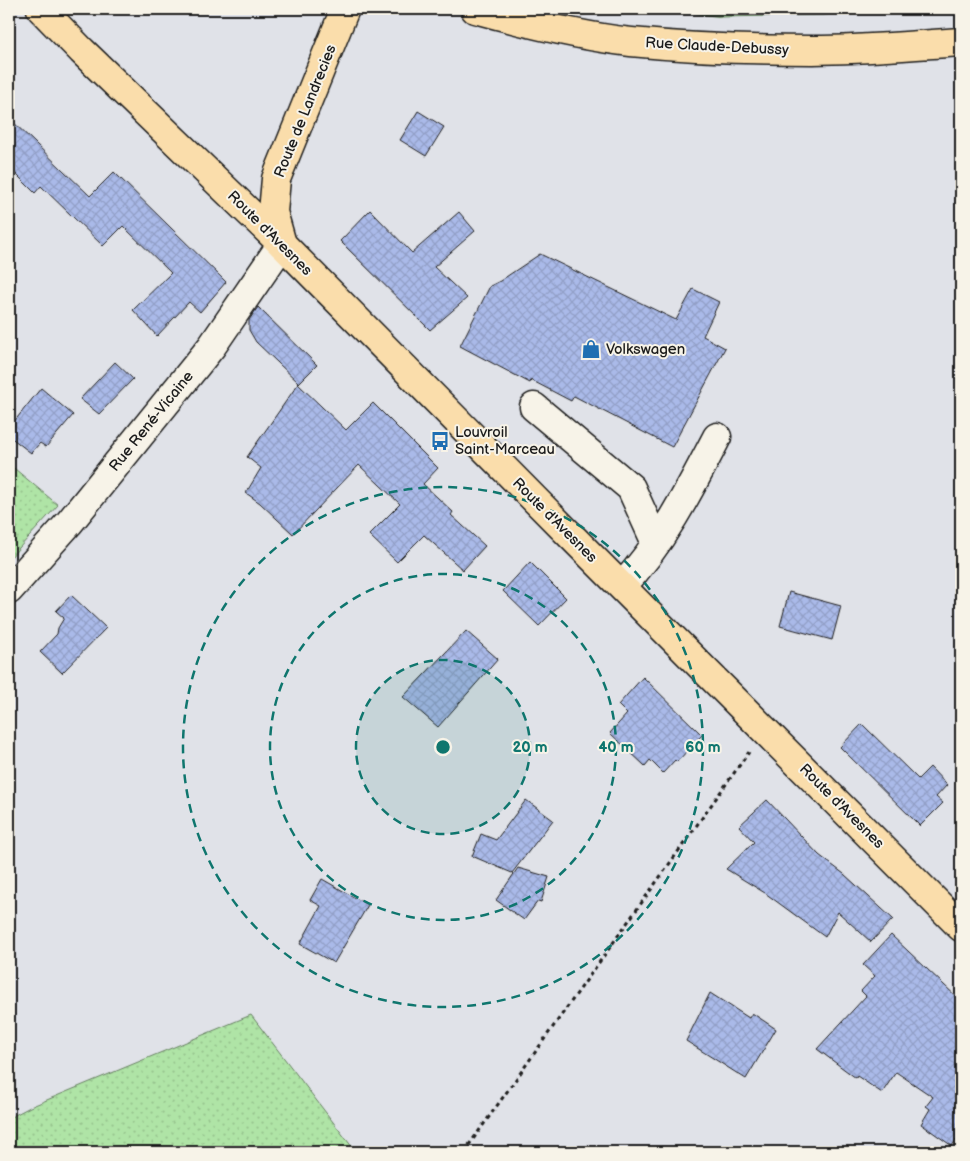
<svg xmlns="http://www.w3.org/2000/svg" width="970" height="1161" font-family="'Balsamiq Sans',sans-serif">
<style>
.grass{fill:url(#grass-dots);stroke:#668061}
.park{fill:url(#park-tufts);stroke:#668061}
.building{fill:url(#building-cross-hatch);stroke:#1c1c1c}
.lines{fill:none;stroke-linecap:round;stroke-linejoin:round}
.minor-casing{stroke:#1c1c1c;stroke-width:31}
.major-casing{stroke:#1c1c1c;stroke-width:31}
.path{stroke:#1c1c1c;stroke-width:3;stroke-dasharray:4 4;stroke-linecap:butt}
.minor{stroke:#f7f3e8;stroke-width:28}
.major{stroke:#faddab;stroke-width:28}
.ring{fill:none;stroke:#0f766e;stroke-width:2.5;stroke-dasharray:9 6}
.labels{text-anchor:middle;stroke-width:4;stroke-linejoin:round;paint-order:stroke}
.street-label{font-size:15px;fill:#1c1c1c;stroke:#f7f3e8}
.poi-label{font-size:15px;fill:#1c1c1c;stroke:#f7f3e8;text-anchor:start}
.centre{fill:#0f766e;stroke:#f7f3e8;stroke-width:2.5}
.ring-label{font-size:15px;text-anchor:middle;font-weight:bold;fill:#0f766e;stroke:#f7f3e8;stroke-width:4;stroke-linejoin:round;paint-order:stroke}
</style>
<defs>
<pattern id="grass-dots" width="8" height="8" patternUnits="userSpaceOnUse" patternTransform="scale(1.25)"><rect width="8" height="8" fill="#afe4a6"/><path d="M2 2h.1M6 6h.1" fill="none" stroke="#96c38e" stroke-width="1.8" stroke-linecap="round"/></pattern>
<pattern id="park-tufts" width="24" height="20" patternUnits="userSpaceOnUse" patternTransform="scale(1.25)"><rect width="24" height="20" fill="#afe4a6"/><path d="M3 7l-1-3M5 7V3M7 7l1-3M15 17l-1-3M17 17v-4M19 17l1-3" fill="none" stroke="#96c38e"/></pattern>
<pattern id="building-cross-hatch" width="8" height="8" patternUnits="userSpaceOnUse" patternTransform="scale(1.25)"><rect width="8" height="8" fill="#aabae9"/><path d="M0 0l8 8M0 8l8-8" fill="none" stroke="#929fc7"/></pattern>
</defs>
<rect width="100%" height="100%" fill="#e0e2e8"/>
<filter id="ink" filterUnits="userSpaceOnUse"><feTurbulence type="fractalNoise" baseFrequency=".02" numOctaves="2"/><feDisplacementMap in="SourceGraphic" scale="10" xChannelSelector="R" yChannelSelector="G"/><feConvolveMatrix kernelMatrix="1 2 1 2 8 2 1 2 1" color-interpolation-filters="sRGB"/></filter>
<g filter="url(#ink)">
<g class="grass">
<path d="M 9,464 L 58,505 L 9,559 Z"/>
<path d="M 251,1015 L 356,1152 L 9,1152 L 9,1118 L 30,1107 Z"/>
</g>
<path class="park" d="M 661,9 L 893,9 L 823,15 L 722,17 Z"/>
<g class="building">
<path d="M 418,111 L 444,127 L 426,156 L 400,140 Z"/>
<path d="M 9,118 L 90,196 L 114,172 L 226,282 L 200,312 L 189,302 L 157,336 L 133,310 L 171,273 L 123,226 L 103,246 L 41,186 L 35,193 L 9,167 Z"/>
<path d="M 370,210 L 412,253 L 459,212 L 475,231 L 434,267 L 467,298 L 430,330 L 340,241 Z"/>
<path d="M 540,254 L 676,320 L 693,289 L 719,302 L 703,336 L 725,348 L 672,447 L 574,396 L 571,401 L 531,380 L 530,383 L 460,346 L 490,286 L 500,281 Z"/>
<path d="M 258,307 L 317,365 L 299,383 L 256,342 L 249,330 L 249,320 Z"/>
<path d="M 115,362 L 133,379 L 99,414 L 80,399 Z"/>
<path d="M 298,384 L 346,430 L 373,403 L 438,468 L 423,484 L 453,512 L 451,515 L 485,546 L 463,570 L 424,535 L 397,562 L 369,535 L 400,504 L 359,465 L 293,534 L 260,503 L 246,493 L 261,468 L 247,457 Z"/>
<path d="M 41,388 L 73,415 L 46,447 L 40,443 L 31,453 L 9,436 L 9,428 Z"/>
<path d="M 530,562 L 566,598 L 539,626 L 503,591 Z"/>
<path d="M 789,592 L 841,606 L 832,640 L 780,626 Z"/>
<path d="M 71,595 L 106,628 L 62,673 L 40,652 L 57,634 L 58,628 L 64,618 L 56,611 Z"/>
<path d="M 466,631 L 498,659 L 438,727 L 403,697 Z"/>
<path d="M 643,677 L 702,735 L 677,762 L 675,760 L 663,773 L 650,760 L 645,766 L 610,733 L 627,714 L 618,705 Z"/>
<path d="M 862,724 L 918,779 L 930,767 L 947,785 L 936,797 L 943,803 L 920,826 L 840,747 Z"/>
<path d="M 526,800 L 553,820 L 512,873 L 472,856 L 481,834 L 496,840 Z"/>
<path d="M 767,800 L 819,855 L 844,874 L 893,919 L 871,942 L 838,912 L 825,937 L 765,893 L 726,869 L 754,842 L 739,826 Z"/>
<path d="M 518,868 L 549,877 L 541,902 L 538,901 L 524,920 L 496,900 Z"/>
<path d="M 322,879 L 368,905 L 334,963 L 300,944 L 321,906 L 310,900 Z"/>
<path d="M 891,935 L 961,1001 L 961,1133 L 952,1146 L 921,1124 L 930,1109 L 926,1106 L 933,1097 L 896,1072 L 882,1093 L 857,1076 L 856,1078 L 817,1049 L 866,996 L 861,991 L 875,976 L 863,965 Z"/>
<path d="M 710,993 L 749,1018 L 752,1013 L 776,1029 L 746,1079 L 686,1041 Z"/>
</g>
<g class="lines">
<g class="minor-casing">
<g id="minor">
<path d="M 534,407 L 631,488 L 656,543"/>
<path d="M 622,586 C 662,544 690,489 717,437"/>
<path d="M 9,590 L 69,523 L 212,346 L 282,244"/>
</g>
</g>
<g class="major-casing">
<g id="major">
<path d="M 41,9 L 82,51 L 282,244 L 572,537 L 961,927"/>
<path d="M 475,9 C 526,23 579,36 631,42 C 692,48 753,50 813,50 C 862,50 912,45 961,42"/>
<path d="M 282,244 L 273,212 L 276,179 L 345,9"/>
</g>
</g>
<path class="path" d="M 464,1152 L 749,752"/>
<use href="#minor" class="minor"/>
<use href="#major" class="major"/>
</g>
</g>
<circle cx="443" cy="747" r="87" fill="#0f766e" fill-opacity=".12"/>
<g class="ring">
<circle cx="443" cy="747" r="87"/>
<circle cx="443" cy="747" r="173"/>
<circle cx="443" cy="747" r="260"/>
</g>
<defs>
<g id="shop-bare" transform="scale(1.5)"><path d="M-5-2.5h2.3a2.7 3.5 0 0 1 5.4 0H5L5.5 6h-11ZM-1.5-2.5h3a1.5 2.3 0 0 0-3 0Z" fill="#1f6fb2" stroke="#f7f3e8" stroke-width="2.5" paint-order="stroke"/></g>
<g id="bus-bare" transform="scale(1.5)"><path d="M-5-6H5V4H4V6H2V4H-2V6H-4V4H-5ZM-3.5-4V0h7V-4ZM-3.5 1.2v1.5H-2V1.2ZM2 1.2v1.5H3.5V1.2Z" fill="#1f6fb2" stroke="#f7f3e8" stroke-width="2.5" paint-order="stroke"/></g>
</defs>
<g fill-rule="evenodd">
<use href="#shop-bare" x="591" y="349"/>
<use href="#bus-bare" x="440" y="441"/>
</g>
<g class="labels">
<g class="street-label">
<text transform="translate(717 46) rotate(3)" y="5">Rue Claude-Debussy</text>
<text transform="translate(305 111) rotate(-68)" y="5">Route de Landrecies</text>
<text transform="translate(270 233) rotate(45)" y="5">Route d'Avesnes</text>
<text transform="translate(151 421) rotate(-51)" y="5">Rue René-Vicaine</text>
<text transform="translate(555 520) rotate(45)" y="5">Route d'Avesnes</text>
<text transform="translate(842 806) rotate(45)" y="5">Route d'Avesnes</text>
</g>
<g class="poi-label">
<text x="606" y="354">Volkswagen</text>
<text x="455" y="437">Louvroil<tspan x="455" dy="17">Saint-Marceau</tspan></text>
</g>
</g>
<circle cx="443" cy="747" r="8" class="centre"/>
<g class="ring-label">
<text x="530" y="752">20 m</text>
<text x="616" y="752">40 m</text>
<text x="703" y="752">60 m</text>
</g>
<rect width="970" height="1161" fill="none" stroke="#f7f3e8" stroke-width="30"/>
<rect x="15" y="15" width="940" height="1131" fill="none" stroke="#1c1c1c" stroke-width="2" filter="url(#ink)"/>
</svg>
